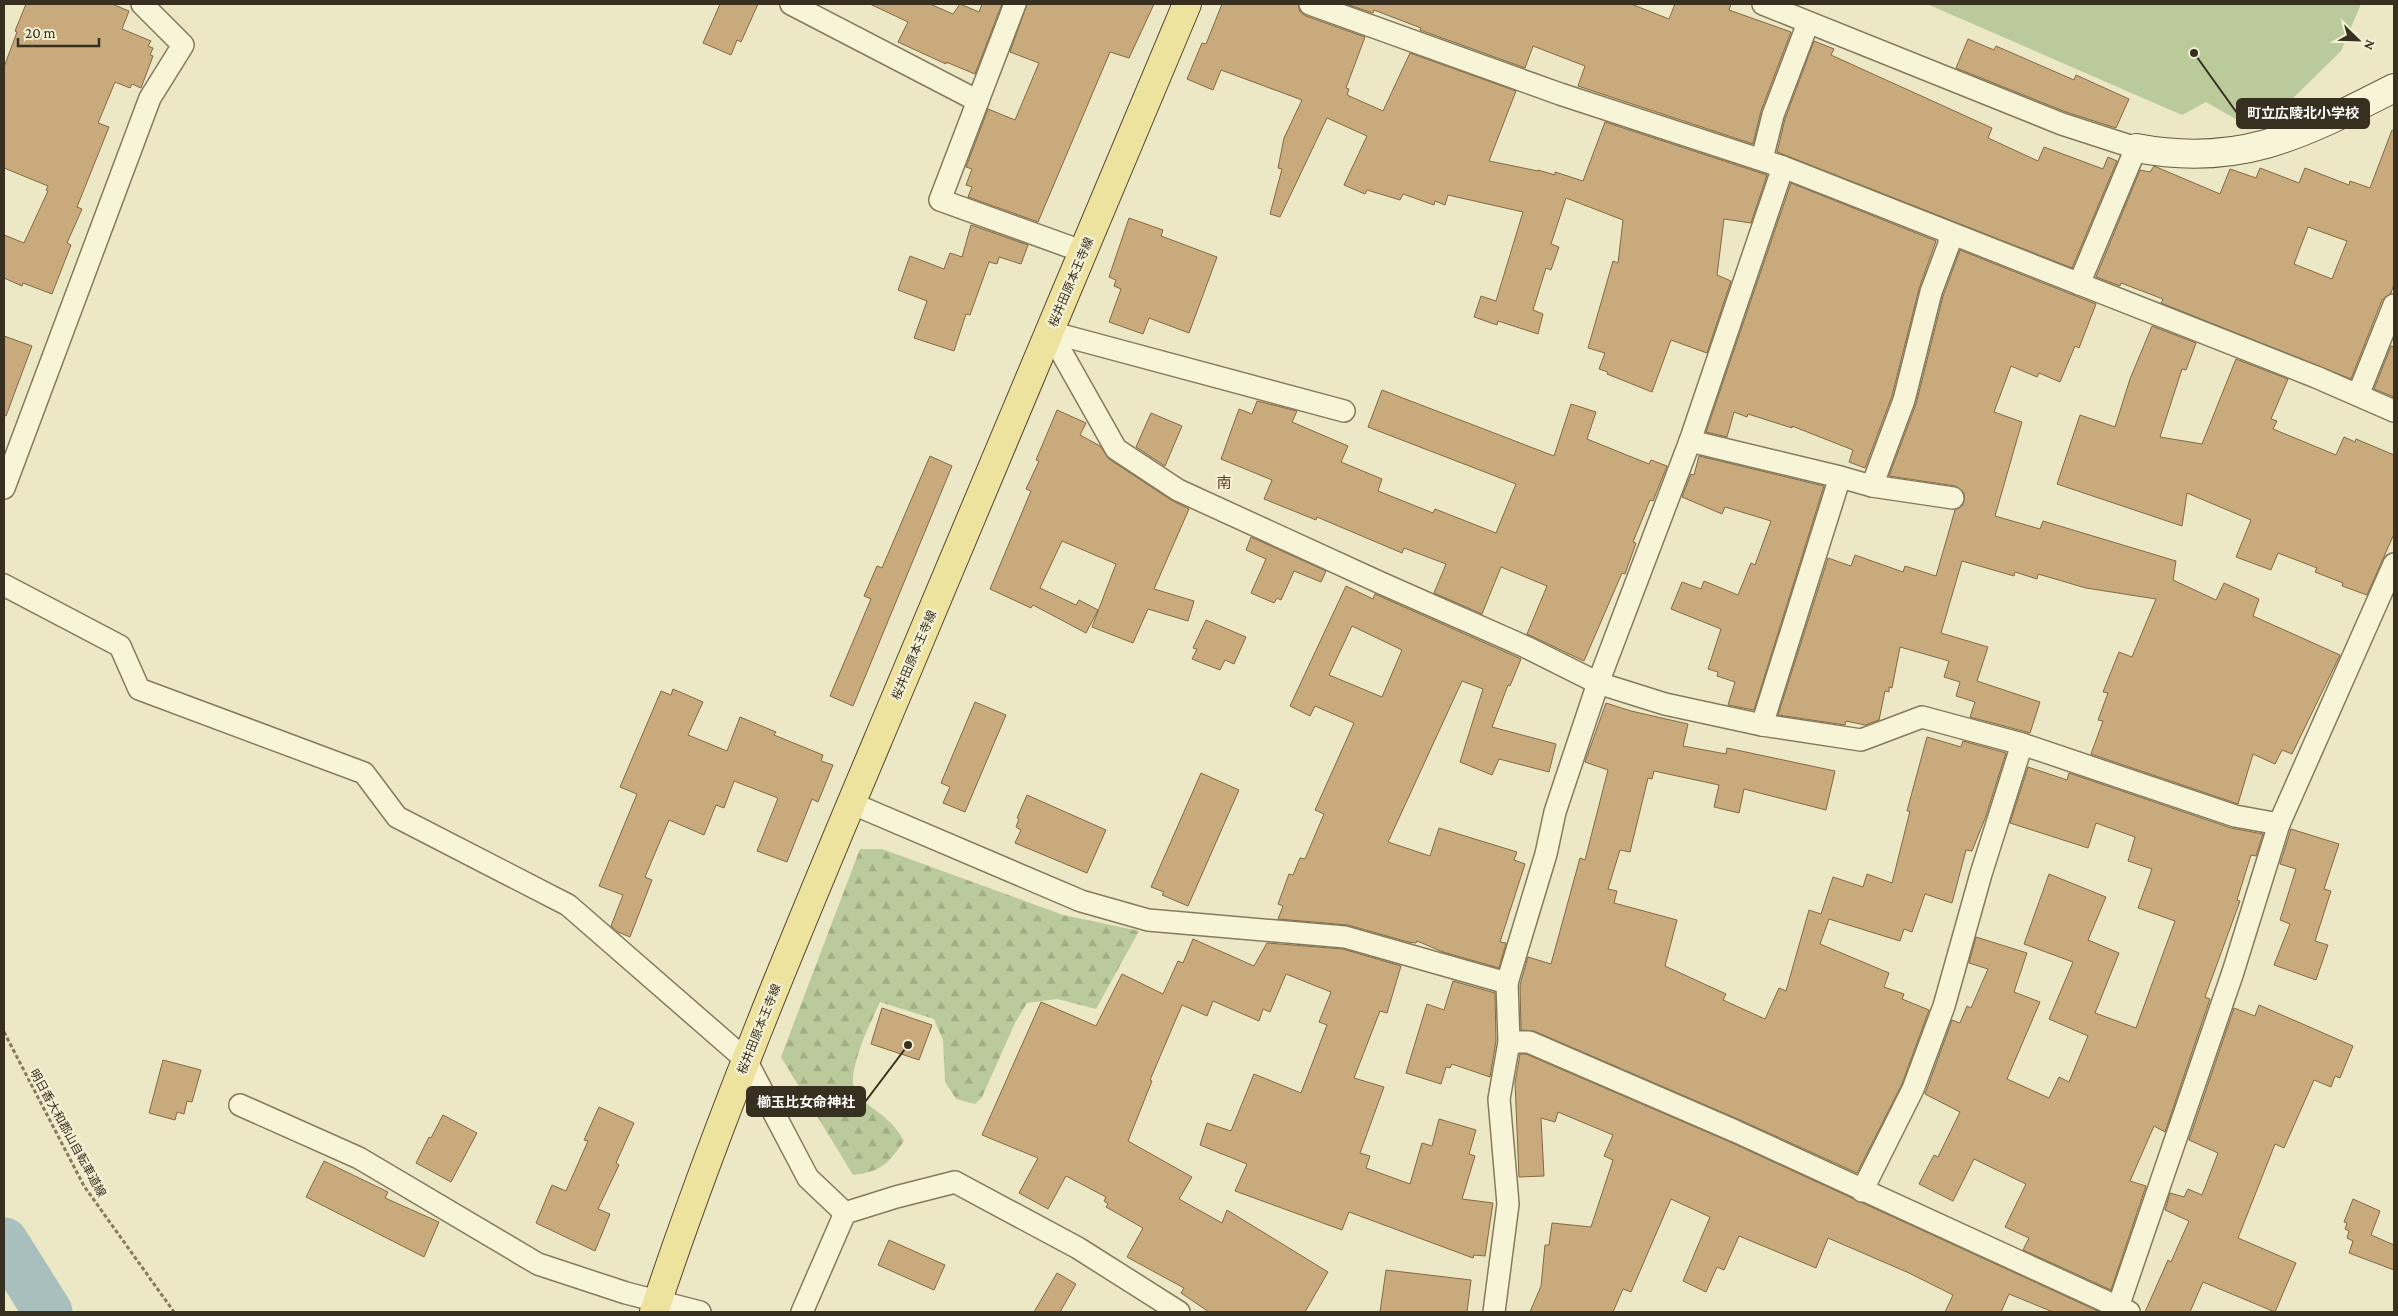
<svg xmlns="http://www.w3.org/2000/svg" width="2398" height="1316" font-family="'Crimson Pro','Noto Sans JP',serif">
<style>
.forest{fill:url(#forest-firs)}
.pitch{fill:#bbca9a}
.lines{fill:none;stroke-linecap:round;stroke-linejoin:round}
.river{stroke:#a7c0bd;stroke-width:49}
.building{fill:#c8aa7d;stroke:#846943;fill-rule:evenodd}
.street-casing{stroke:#867a5c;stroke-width:24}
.secondary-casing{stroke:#685b3f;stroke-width:30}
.primary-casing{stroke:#544730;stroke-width:30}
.path{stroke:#867a5c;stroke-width:3;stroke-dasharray:4 2.5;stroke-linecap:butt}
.street{stroke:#f7f4d8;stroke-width:21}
.secondary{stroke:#f7f4d8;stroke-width:28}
.primary{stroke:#ede39f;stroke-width:28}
.labels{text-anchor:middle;stroke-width:4.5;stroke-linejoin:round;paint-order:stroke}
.street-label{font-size:12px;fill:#372f1f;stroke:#f4f0d4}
.quarter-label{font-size:15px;fill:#613a21;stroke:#f4f0d4}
.leader{fill:none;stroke:#372f1f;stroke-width:2}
.callout-dot{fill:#372f1f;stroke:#f4f0d4;stroke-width:2}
.callout{fill:#372f1f;stroke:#372f1f;stroke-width:2}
.callout-label{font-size:14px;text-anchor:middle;font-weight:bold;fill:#fff}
</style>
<defs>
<pattern id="forest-firs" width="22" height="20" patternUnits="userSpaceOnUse" patternTransform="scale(1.25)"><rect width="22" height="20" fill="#bbca9a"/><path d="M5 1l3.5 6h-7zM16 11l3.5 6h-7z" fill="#a1ae84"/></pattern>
</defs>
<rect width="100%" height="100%" fill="#ece7c5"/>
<path class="forest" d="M 860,849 L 882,849 L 1063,915 L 1139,931 L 1096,1009 L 1057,999 L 1027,1003 L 1015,1023 L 982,1097 L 975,1104 L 956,1099 L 945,1082 L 943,1040 L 934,1019 L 880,1002 C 872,1020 841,1080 858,1096 C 876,1113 892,1118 904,1141 C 887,1165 882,1171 853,1175 L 781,1057 Z"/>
<path class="pitch" d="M 1927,4 L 2361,4 L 2341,51 L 2282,109 L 2241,122 L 2206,102 L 2182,115 Z"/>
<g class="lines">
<path class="river" d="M 4,1242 L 48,1312"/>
</g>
<g class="building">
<path d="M 26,4 L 112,4 L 129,11 L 122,29 L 151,41 L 148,46 L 153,48 L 150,55 L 153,56 L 141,88 L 132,84 L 130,88 L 115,82 L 98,123 L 109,127 L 77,207 L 82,209 L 67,243 L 71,245 L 52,294 L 23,283 L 22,286 L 4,278 L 4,235 L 24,243 L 48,191 L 46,190 L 48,186 L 4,168 L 4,67 L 17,32 L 15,31 Z"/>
<path d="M 720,4 L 758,4 L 741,42 L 737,40 L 731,55 L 703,43 Z"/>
<path d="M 870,4 L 930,4 L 953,14 L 960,4 L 979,12 L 982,4 L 1002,4 L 975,74 L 946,62 L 946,64 L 898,42 L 908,22 Z"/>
<path d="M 1027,4 L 1154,4 L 1129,58 L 1110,52 L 1038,222 L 968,197 L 972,187 L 966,185 L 972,169 L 966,167 L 988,109 L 1015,120 L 1039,63 L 1010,52 Z"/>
<path d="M 1222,4 L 1298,4 L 1300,12 L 1306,16 L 1365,37 L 1346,88 L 1349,89 L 1347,95 L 1383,111 L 1410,53 L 1516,91 L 1489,161 L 1538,171 L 1538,170 L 1555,175 L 1555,172 L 1583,181 L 1605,122 L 1767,175 L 1751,223 L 1724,219 L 1717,275 L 1731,281 L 1707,353 L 1671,340 L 1652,392 L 1607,374 L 1608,372 L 1599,369 L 1605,353 L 1588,348 L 1613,261 L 1618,263 L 1623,220 L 1566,198 L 1551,244 L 1559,247 L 1551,270 L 1546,268 L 1533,310 L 1543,314 L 1538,334 L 1498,321 L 1497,325 L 1474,317 L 1481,296 L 1496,301 L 1523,212 L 1448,195 L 1445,205 L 1435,201 L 1434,205 L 1403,194 L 1400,200 L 1367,190 L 1365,194 L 1344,185 L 1367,136 L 1327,118 L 1280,217 L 1270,214 L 1282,169 L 1278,168 L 1284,138 L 1302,100 L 1221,70 L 1213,90 L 1187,79 L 1202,43 L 1206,44 Z"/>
<path d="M 1346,4 L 1631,4 L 1669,19 L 1675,4 L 1731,4 L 1729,10 L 1791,32 L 1761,111 L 1753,144 L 1578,86 L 1585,66 L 1533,46 L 1525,68 L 1420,30 L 1421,28 L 1374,10 L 1373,13 Z"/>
<path d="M 1968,39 L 1994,50 L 1996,46 L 2074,80 L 2076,75 L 2129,99 L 2116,128 L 2066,112 L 1956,68 Z"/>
<path d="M 1814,41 L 1834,49 L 1831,55 L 1992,128 L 1988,138 L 2038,161 L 2044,147 L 2103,169 L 2108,157 L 2117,161 L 2072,268 L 1777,152 L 1785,119 Z"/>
<path d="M 2392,130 L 2394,131 L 2394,284 L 2391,293 L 2382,300 L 2351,379 L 2161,303 L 2163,299 L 2121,283 L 2120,286 L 2096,277 L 2140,170 L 2150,172 L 2154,166 L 2220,194 L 2230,169 L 2256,178 L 2260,168 L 2299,183 L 2305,168 L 2349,185 L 2350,181 L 2370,188 ZM 2308,227 L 2347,241 L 2332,279 L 2294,264 Z"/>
<path d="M 1791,183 L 1936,241 L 1919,289 L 1892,396 L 1865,468 L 1849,462 L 1853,450 L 1792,426 L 1792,428 L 1748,414 L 1747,417 L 1734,412 L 1727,437 L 1706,432 Z"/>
<path d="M 1129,218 L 1163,230 L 1161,236 L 1217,257 L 1189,333 L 1149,318 L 1143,334 L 1109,322 L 1121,289 L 1114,286 L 1116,280 L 1109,277 Z"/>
<path d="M 971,225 L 1028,245 L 1021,264 L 999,257 L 997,264 L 989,262 L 970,315 L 966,314 L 954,351 L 914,338 L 927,301 L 898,290 L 910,256 L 944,269 L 950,253 L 962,257 Z"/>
<path d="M 1960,250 L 2096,304 L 2079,348 L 2075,346 L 2060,382 L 2039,373 L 2037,377 L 2011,366 L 1994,412 L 2022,422 L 1995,516 L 2040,529 L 2043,521 L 2176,561 L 2173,580 L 2216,600 L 2224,583 L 2259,599 L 2253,616 L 2340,655 L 2292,754 L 2282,750 L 2275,764 L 2253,754 L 2238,804 L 2091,754 L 2103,721 L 2098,720 L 2108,693 L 2103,692 L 2119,652 L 2132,657 L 2156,599 L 2086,588 L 2038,574 L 2037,579 L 2015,572 L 2014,576 L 1962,561 L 1941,633 L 1988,647 L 1977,681 L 2040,702 L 2030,733 L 1970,717 L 1975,702 L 1956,696 L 1960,682 L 1944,677 L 1949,661 L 1900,647 L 1892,688 L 1889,687 L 1889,692 L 1885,691 L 1879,720 L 1865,725 L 1846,721 L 1845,725 L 1778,715 L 1828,558 L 1851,566 L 1855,555 L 1903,572 L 1905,566 L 1936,576 L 1955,510 L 1963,505 L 1964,493 L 1955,486 L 1889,476 L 1916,404 L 1943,296 Z"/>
<path d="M 2152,326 L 2196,343 L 2186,370 L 2182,369 L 2160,437 L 2202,444 L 2236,359 L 2288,379 L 2271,419 L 2277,421 L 2273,429 L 2336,455 L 2344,437 L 2355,442 L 2356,439 L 2394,455 L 2394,534 L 2367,595 L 2342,586 L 2343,583 L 2315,572 L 2317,568 L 2278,553 L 2271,570 L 2236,557 L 2251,520 L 2187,493 L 2182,526 L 2057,484 L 2080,415 L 2115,427 L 2130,379 Z"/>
<path d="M 4,336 L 32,346 L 6,416 L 4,415 Z"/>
<path d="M 2391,346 L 2394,347 L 2394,397 L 2374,389 Z"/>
<path d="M 1382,390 L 1554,456 L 1571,404 L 1596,412 L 1587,439 L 1649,464 L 1651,460 L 1667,466 L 1653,501 L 1650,500 L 1633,542 L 1636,543 L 1625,574 L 1622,573 L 1584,661 L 1527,634 L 1547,586 L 1501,567 L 1482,614 L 1434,593 L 1446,564 L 1404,548 L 1402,553 L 1317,517 L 1316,520 L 1264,499 L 1272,480 L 1221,459 L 1239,409 L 1252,414 L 1257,401 L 1297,411 L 1292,422 L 1348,446 L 1341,462 L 1382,479 L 1378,491 L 1433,513 L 1435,509 L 1496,533 L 1516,484 L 1368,427 Z"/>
<path d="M 1057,410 L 1086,423 L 1080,435 L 1100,446 L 1109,459 L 1171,500 L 1189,509 L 1154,589 L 1194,601 L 1188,621 L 1148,609 L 1133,643 L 1092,627 L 1116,564 L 1062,541 L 1040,588 L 1076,605 L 1079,600 L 1098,610 L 1086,633 L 1033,605 L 1031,608 L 990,589 L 1031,491 L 1026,489 L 1039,461 L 1036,460 Z"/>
<path d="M 1151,413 L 1182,426 L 1165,466 L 1136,447 Z"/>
<path d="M 930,456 L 952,466 L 853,706 L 830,696 L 871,599 L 864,596 L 877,566 L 882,568 Z"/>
<path d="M 1699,456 L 1824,486 L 1754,710 L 1728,705 L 1735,682 L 1717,676 L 1718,672 L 1708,669 L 1721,629 L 1671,609 L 1682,582 L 1701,589 L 1704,581 L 1738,595 L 1751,563 L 1755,565 L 1771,521 L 1725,507 L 1722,514 L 1682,497 L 1691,474 L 1694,475 Z"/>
<path d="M 1251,537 L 1326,571 L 1321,582 L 1294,571 L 1281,600 L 1277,598 L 1274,603 L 1251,593 L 1266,559 L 1246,550 Z"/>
<path d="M 1346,586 L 1373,599 L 1375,594 L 1521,659 L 1510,686 L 1508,685 L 1492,727 L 1556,744 L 1549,772 L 1499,759 L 1492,775 L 1460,762 L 1483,689 L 1462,681 L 1388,842 L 1430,856 L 1439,828 L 1517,852 L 1514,860 L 1525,864 L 1500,942 L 1506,943 L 1499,968 L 1443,952 L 1417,941 L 1416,943 L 1408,942 L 1348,925 L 1278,919 L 1283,906 L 1278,904 L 1289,874 L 1293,875 L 1300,858 L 1305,859 L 1324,814 L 1315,810 L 1354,723 L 1315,706 L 1310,716 L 1290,706 ZM 1352,626 L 1402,650 L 1382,697 L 1329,675 Z"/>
<path d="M 1206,620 L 1246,637 L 1234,664 L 1225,660 L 1220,670 L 1192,659 L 1197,649 L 1193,648 Z"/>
<path d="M 673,689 L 703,702 L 688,735 L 727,751 L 740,717 L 776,732 L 774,735 L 823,755 L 821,761 L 833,765 L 818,802 L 812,799 L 787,862 L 757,851 L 778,798 L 734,781 L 724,808 L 716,805 L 704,835 L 669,820 L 645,877 L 652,880 L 630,937 L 618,932 L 611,926 L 623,895 L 599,886 L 637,794 L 620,787 L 661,691 L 671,695 Z"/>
<path d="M 975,702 L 1006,715 L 965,812 L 943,803 L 950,787 L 941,783 Z"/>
<path d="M 1606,703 L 1631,711 L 1688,724 L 1683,746 L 1726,754 L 1727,748 L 1835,771 L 1826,810 L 1744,789 L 1739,813 L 1714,807 L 1719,785 L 1654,771 L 1652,779 L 1648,778 L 1630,852 L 1620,850 L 1608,889 L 1617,891 L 1614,903 L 1677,920 L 1665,966 L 1726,994 L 1723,1000 L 1765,1019 L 1779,988 L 1786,991 L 1809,910 L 1821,914 L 1833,877 L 1863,887 L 1867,874 L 1892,883 L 1910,811 L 1907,811 L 1927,737 L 1961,747 L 1963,741 L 2006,753 L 1986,816 L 1972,851 L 1966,850 L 1952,903 L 1925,894 L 1912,932 L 1904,929 L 1900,941 L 1829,919 L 1820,944 L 1889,973 L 1884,987 L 1904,994 L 1902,999 L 1929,1010 L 1902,1084 L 1857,1173 L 1740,1120 L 1534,1031 L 1521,1030 L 1520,985 L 1528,957 L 1551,964 L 1580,858 L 1585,860 L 1608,770 L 1585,762 Z"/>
<path d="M 2028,767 L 2067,780 L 2069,773 L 2231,828 L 2263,834 L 2256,856 L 2251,855 L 2237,900 L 2240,901 L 2205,997 L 2210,999 L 2165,1132 L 2154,1126 L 2130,1181 L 2146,1186 L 2111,1290 L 2023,1250 L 2029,1238 L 2005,1227 L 2026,1184 L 1974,1159 L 1953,1201 L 1919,1184 L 1934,1155 L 1938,1157 L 1960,1112 L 1925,1094 L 1952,1020 L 1960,1023 L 1967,1006 L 1971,1008 L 1988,969 L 1969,963 L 1976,937 L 2027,953 L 2014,992 L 2040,1002 L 2007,1079 L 2049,1098 L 2059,1077 L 2069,1082 L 2088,1036 L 2049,1019 L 2073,962 L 2024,944 L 2049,874 L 2106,897 L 2088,940 L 2119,953 L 2095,1013 L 2136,1028 L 2175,921 L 2138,908 L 2152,869 L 2128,861 L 2135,837 L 2096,823 L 2088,848 L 2010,823 Z"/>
<path d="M 1201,773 L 1239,790 L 1188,906 L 1162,895 L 1164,892 L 1151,887 Z"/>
<path d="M 1027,795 L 1106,830 L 1087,873 L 1015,843 L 1021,830 L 1016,827 L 1019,819 L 1017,818 Z"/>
<path d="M 2291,829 L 2339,844 L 2324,889 L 2331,891 L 2315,941 L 2328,945 L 2316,980 L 2274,965 L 2290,924 L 2280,920 L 2296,869 L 2280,864 Z"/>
<path d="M 1193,939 L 1254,966 L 1267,943 L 1343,949 L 1401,966 L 1387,1013 L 1380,1011 L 1354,1078 L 1384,1087 L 1360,1153 L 1370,1156 L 1366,1168 L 1410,1184 L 1422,1143 L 1432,1146 L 1439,1119 L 1476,1130 L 1469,1154 L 1475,1156 L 1462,1199 L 1493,1203 L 1485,1256 L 1474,1255 L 1473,1258 L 1349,1212 L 1342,1230 L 1235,1191 L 1247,1164 L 1200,1145 L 1207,1123 L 1231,1131 L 1254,1074 L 1301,1093 L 1327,1025 L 1319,1022 L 1331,992 L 1286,974 L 1270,1012 L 1263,1009 L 1259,1021 L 1213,1001 L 1207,1016 L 1182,1005 L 1150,1080 L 1152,1081 L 1128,1141 L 1192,1177 L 1179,1199 L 1222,1223 L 1227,1210 L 1328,1272 L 1305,1312 L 1209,1312 L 1181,1293 L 1184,1288 L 1127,1257 L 1143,1228 L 1106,1207 L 1108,1204 L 1104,1201 L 1106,1197 L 1066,1176 L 1048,1209 L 1019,1193 L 1038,1158 L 982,1135 L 1041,1002 L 1096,1026 L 1122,974 L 1163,994 L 1178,961 L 1183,963 Z"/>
<path d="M 1453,981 L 1495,993 L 1496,1041 L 1490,1077 L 1452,1064 L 1450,1068 L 1446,1067 L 1441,1084 L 1406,1073 L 1427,1004 L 1444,1010 Z"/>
<path d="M 2259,1005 L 2353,1046 L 2340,1078 L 2335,1076 L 2331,1087 L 2314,1080 L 2284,1148 L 2275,1144 L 2238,1238 L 2296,1263 L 2275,1312 L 2203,1282 L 2190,1312 L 2145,1312 L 2168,1260 L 2171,1262 L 2189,1221 L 2165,1210 L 2170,1193 L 2184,1197 L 2188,1189 L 2202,1195 L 2218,1153 L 2189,1140 L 2234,1008 L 2255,1016 Z"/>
<path d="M 882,1008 L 932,1025 L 919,1060 L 871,1044 Z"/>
<path d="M 1520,1054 L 1526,1054 L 1730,1142 L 2100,1312 L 2053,1312 L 2009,1294 L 2001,1312 L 1945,1312 L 1953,1295 L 1909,1273 L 1828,1238 L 1816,1268 L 1739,1236 L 1724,1270 L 1717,1267 L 1706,1292 L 1683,1281 L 1710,1217 L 1671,1199 L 1631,1292 L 1623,1289 L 1613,1312 L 1530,1312 L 1541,1286 L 1545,1245 L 1549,1245 L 1552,1223 L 1591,1227 L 1613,1160 L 1604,1156 L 1613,1135 L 1558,1112 L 1555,1122 L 1541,1118 L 1544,1176 L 1519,1177 L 1515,1083 Z"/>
<path d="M 163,1060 L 201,1070 L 192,1102 L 187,1101 L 184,1114 L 177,1112 L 175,1120 L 149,1113 Z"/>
<path d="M 599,1107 L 634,1123 L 616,1163 L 619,1165 L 598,1209 L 610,1214 L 595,1251 L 536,1223 L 552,1185 L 566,1191 L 588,1141 L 584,1140 Z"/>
<path d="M 443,1115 L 477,1133 L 451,1182 L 416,1163 L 429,1137 L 431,1138 Z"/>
<path d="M 324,1161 L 388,1192 L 385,1198 L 439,1222 L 424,1257 L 306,1197 Z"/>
<path d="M 2353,1199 L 2380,1211 L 2371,1235 L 2394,1245 L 2394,1270 L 2349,1253 L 2353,1241 L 2347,1238 L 2349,1231 L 2345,1229 L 2347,1223 L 2344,1222 Z"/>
<path d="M 889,1240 L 945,1265 L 934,1290 L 878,1265 Z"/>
<path d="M 1386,1270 L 1471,1280 L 1467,1312 L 1380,1312 Z"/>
<path d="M 1057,1273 L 1076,1284 L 1060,1312 L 1034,1312 Z"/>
</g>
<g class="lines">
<g class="street-casing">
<g id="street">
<path d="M 791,4 L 978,101"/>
<path d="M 1015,4 L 940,200 L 1084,252"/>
<path d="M 1310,4 L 1560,94 L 1783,167 L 2316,377 L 2394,411"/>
<path d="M 1763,4 L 2062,124 L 2136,148 L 2079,284"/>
<path d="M 1762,159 L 1773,115 L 1808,23"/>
<path d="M 1050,332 L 1116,449 L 1178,490 L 1381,583 L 1526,647 L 1598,683 L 1665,704 L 1762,725 L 1861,740 L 1922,717 L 2022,744 L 2235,816 L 2279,824"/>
<path d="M 1050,332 L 1344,411"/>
<path d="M 2358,395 L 2394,305"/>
<path d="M 1690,441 L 1840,477 L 1762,725"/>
<path d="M 1840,477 L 1872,486 L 1953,498"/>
<path d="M 1872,486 L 1904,400 L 1931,292 L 1949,244 L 1949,234"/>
<path d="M 4,488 L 150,98 L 183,45 L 142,4"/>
<path d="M 4,585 L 120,646 L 139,689 L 364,773 L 397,817 L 568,905 L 746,1060 L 808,1178 L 845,1213"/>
<path d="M 851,803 L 1081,901 L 1148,920 L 1345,937 L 1507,983"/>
<path d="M 1509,1042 L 1529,1042 L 1735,1131 L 2129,1312"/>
<path d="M 240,1105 L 359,1158 L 538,1264 L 626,1293 L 700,1312"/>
<path d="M 1862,1191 L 1913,1089 L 1944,1006 L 1981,874 L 2022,744"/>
<path d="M 2118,1307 L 2233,972 L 2279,824 L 2394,564"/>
<path d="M 802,1312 L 845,1213 L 896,1197 L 955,1182 L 1078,1248 L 1179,1312"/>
<path d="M 1494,1312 L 1508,1204 L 1499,1099 L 1509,1042 L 1507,983 L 1546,854 L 1555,812 L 1598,683 L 1690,441 L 1783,167"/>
</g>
</g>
<g class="secondary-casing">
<path id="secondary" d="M 2136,148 C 2241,168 2303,134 2394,88"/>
</g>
<g class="primary-casing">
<path id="primary" d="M 654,1312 C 725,1099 814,892 901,685 C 997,458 1093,231 1187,4"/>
</g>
<path class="path" d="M 4,1032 L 84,1186 L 174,1312"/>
<use href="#street" class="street"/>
<use href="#secondary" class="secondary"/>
<use href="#primary" class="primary"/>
</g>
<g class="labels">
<g class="street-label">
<text transform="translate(1071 282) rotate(-67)" y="4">桜井田原本王寺線</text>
<text transform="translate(914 655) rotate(-67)" y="4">桜井田原本王寺線</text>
<text transform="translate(759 1029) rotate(-68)" y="4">桜井田原本王寺線</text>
<text transform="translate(68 1133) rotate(61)" y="4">明日香大和郡山自転車道線</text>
</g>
<g class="quarter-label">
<text x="1224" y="488">南</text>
</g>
</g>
<path class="leader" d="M2194 53L2237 113M908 1045L865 1102"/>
<g class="callout-dot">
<circle cx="2194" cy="53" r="5"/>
<circle cx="908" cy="1045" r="5"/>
</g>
<g class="callout">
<rect x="2237" y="99" width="132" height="29" rx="5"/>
<rect x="747" y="1087" width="118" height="29" rx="5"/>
</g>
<g class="callout-label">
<text x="2303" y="118">町立広陵北小学校</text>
<text x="806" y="1107">櫛玉比女命神社</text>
</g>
<rect width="2398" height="1316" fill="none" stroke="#372f1f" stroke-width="10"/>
<g transform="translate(2358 40) rotate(113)" stroke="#f4f0d4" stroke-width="4" paint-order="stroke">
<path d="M0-4L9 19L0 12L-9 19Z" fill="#372f1f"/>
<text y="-8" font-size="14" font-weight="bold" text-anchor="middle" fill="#372f1f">N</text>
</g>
<path d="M18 38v8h81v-8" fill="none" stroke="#372f1f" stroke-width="2.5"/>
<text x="25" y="38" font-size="15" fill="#372f1f" stroke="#f4f0d4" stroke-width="4" paint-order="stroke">20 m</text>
</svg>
